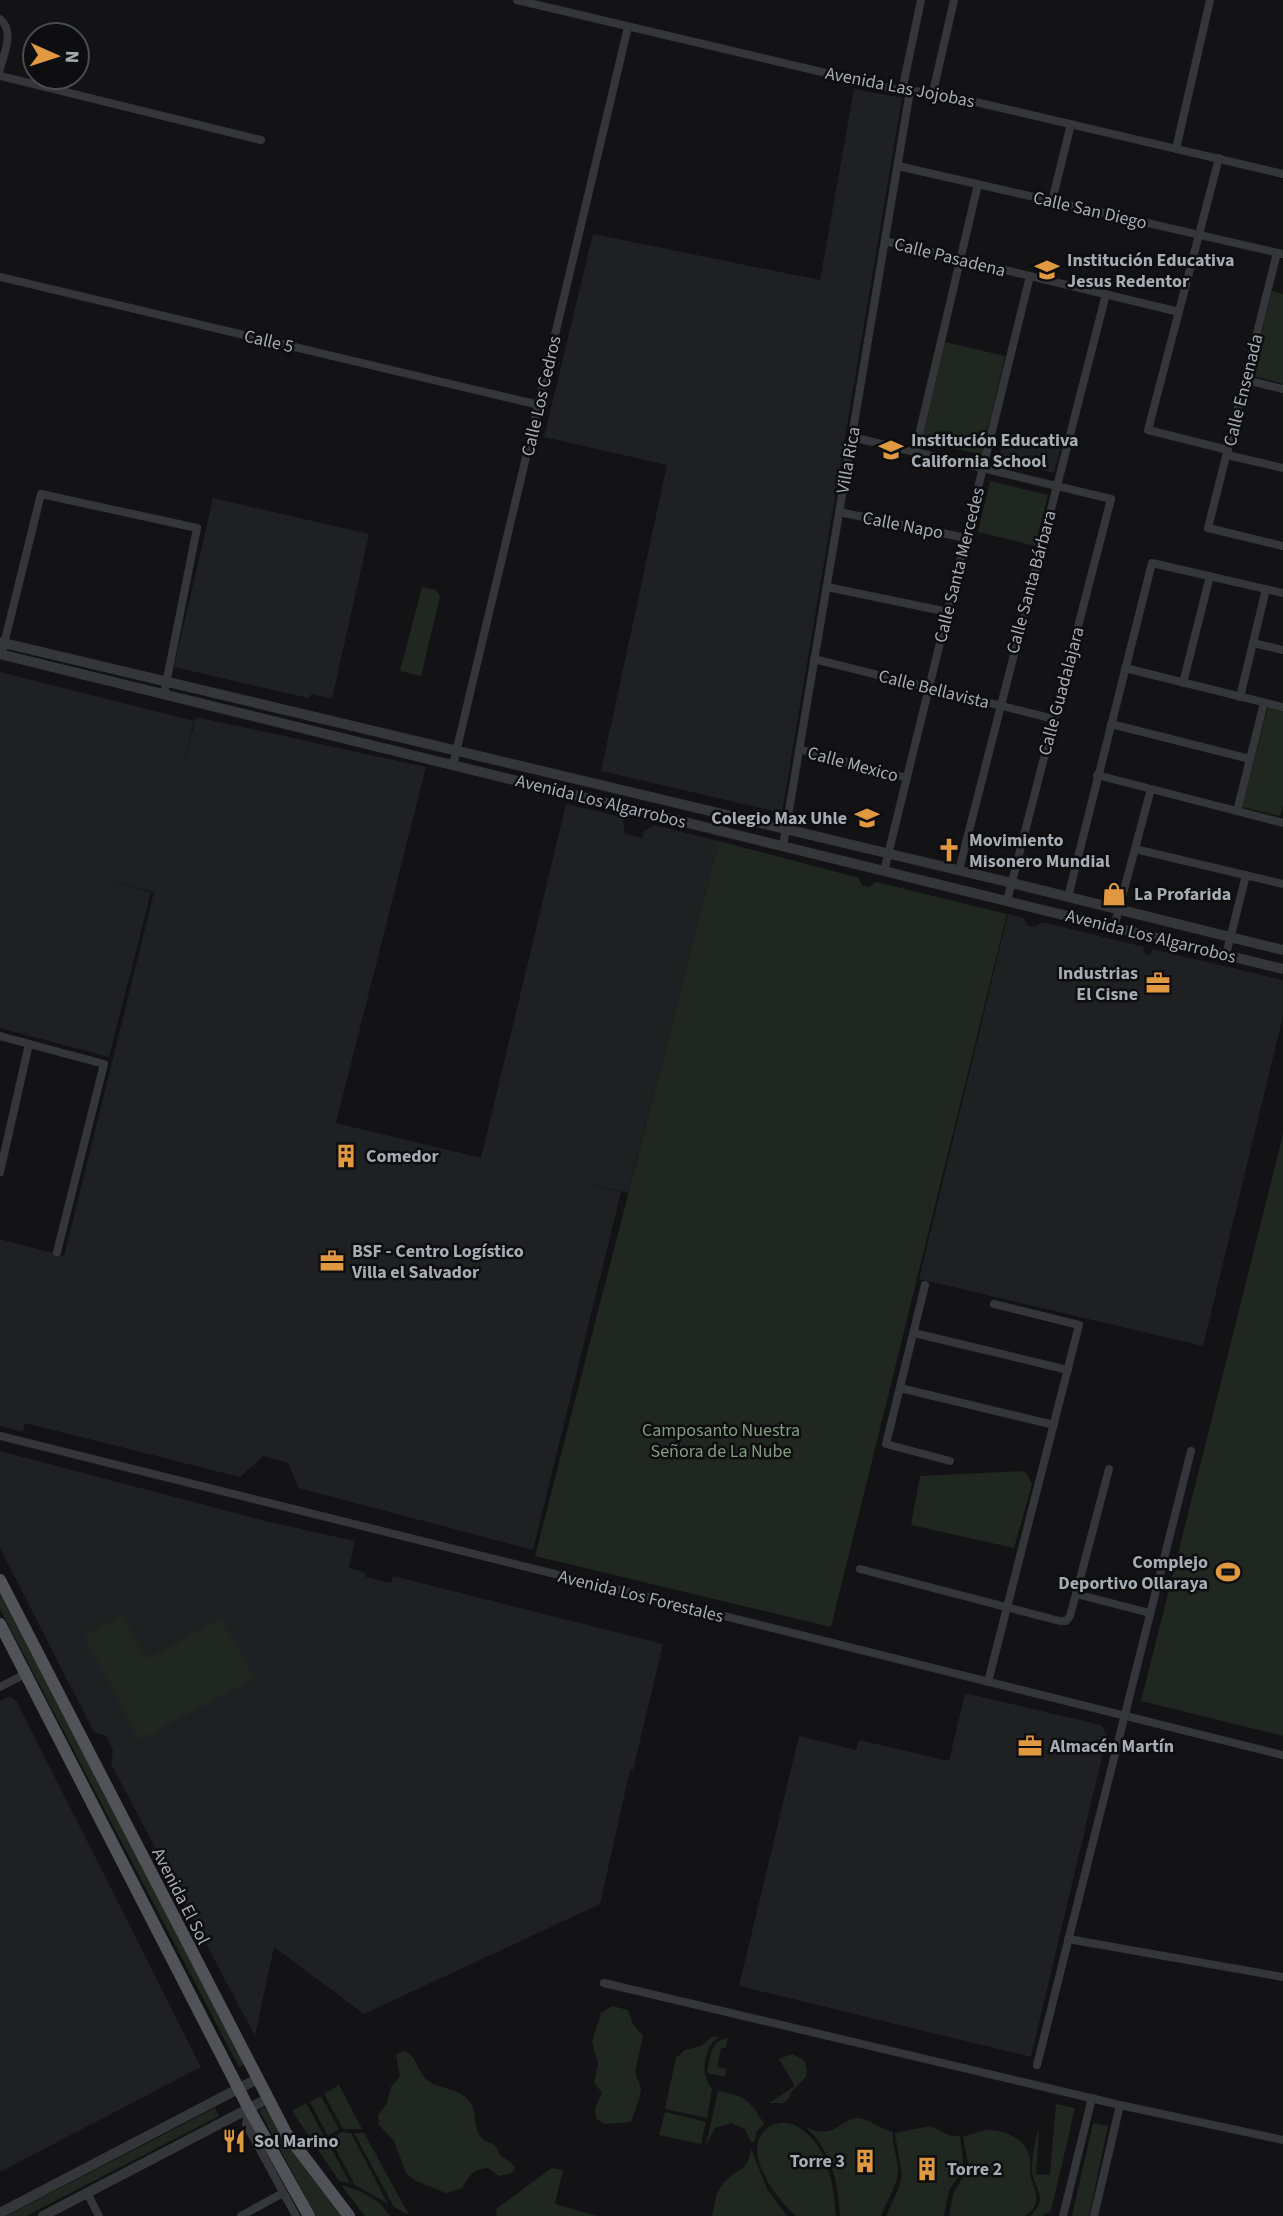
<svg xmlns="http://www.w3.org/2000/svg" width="1283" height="2216" font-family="'Source Sans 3',sans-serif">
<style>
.built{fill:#1f2022}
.green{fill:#202720}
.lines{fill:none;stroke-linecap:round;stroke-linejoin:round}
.minor{stroke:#353639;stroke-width:8}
.tertiary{stroke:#353639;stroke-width:10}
.primary{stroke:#515358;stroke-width:12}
.labels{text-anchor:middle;stroke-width:5;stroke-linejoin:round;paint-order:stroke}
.street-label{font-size:18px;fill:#a6acb4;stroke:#0e0e10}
.poi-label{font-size:18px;font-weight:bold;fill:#a6acb4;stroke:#0e0e10;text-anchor:start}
.park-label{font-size:18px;fill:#809d7f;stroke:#0e0e10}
</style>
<rect width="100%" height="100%" fill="#131315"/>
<g class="built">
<path d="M 854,89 L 902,98 L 782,813 L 601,771 L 667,465 L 544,437 L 593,234 L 820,280 Z"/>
<path d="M 1039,434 L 1063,440 L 1054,473 L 999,458 L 1004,437 L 1035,446 Z"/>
<path d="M 213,498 L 369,534 L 332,699 L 312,694 L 308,698 L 174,667 Z"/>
<path d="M 0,672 L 194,721 L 180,781 L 196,717 L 426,767 L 336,1123 L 481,1158 L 566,804 L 622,817 L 625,834 L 642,838 L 644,831 L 654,825 L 719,841 L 628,1193 L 569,1179 L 621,1192 L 533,1550 L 299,1488 L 288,1463 L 263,1456 L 240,1477 L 25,1423 L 23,1432 L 0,1426 L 0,1239 L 64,1256 L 154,892 L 77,872 L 151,892 L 109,1057 L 0,1028 Z"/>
<path d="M 1008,914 L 1024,918 L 1028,926 L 1035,927 L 1042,922 L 1144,947 L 1143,953 L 1150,955 L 1152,949 L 1283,980 L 1283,1016 L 1203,1346 L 919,1279 Z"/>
<path d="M 0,1451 L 269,1522 L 355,1541 L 349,1568 L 364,1572 L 366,1577 L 391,1583 L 393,1576 L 663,1644 L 633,1770 L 630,1770 L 600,1904 L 364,2014 L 274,1947 L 255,2036 L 111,1764 L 113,1751 L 106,1736 L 94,1732 L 0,1548 Z"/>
<path d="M 965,1693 L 1101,1725 L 1107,1736 L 1031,2057 L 739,1986 L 799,1736 L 856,1750 L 859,1740 L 949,1761 Z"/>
<path d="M 10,1696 L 17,1702 L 201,2067 L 0,2172 L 0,1701 Z"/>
</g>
<g class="green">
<path d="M 1272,291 L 1283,294 L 1283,384 L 1251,375 Z"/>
<path d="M 945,342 L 1005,356 L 982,455 L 922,441 Z"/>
<path d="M 990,481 L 1048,495 L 1035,546 L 978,532 Z"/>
<path d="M 422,587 L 436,590 L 440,597 L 421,676 L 400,671 Z"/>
<path d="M 1268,707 L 1283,711 L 1283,806 L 1280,816 L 1242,807 Z"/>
<path d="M 719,841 L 859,878 L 862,886 L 869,887 L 876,882 L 1007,914 L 831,1627 L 535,1556 Z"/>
<path d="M 1283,1134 L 1283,1736 L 1141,1701 Z"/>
<path d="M 1021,1471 L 1026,1473 L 1032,1484 L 1014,1548 L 911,1525 L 920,1476 Z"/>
<path d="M 0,1594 L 246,2064 L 239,2067 L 0,1609 Z"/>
<path d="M 123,1615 L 146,1659 L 222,1619 L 254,1679 L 139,1740 L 84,1636 Z"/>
<path d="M 612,2006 L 628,2010 L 633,2024 L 643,2036 L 635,2072 L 641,2088 L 640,2096 L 631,2122 L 604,2124 L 596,2118 L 595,2108 L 602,2093 L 594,2082 L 598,2064 L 592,2042 L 601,2013 Z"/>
<path d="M 720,2036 C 704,2045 699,2076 712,2088 L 707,2118 L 665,2109 L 676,2058 L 685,2050 L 701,2046 L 712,2037 Z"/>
<path d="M 728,2038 L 726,2048 L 721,2048 L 717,2067 L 726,2069 L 725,2077 L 707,2073 C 710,2058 710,2040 728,2038 Z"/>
<path d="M 403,2051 C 417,2054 416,2070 426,2079 C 439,2090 458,2087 469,2101 C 479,2113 471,2129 484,2140 C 486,2142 491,2142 493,2144 C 498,2148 498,2154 503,2157 C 508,2162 511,2161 515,2168 L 512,2173 L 499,2176 L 488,2168 C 473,2169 469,2176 462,2188 L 446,2193 L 416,2181 L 406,2173 L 394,2141 L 379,2125 L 378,2115 L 387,2103 L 391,2087 L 400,2076 L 396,2055 Z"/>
<path d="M 792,2054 L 804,2060 L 807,2069 L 806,2077 L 793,2090 L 787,2101 L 782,2103 L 769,2103 L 795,2086 L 779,2059 Z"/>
<path d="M 339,2085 L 362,2129 L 343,2129 L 324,2094 Z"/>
<path d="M 718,2091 C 745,2096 750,2100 764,2124 L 757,2131 L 754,2142 L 751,2142 L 745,2129 L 731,2123 L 715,2128 L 706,2145 Z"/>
<path d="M 321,2096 L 339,2129 L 328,2136 L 310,2102 Z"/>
<path d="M 306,2103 L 350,2183 L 339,2181 L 292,2111 Z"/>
<path d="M 1056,2104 L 1075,2108 L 1051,2211 L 1042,2216 L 1030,2216 C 1050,2198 1034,2190 1032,2170 C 1032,2158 1035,2144 1037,2132 L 1039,2132 L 1036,2174 L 1050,2175 Z"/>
<path d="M 215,2108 L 219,2116 L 26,2216 L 6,2216 Z"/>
<path d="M 262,2108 L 266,2108 L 279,2130 L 342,2216 L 316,2216 L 260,2112 Z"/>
<path d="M 665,2112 L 706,2122 L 701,2144 L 659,2135 Z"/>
<path d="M 854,2118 C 870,2117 878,2129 893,2132 C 891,2146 899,2158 898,2172 C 897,2187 886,2202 881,2216 L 840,2216 C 838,2181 832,2153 806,2127 C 830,2139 834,2126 854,2118 Z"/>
<path d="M 789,2123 C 827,2136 833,2182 836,2216 L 796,2216 C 778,2200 742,2155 764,2131 C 771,2124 779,2122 789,2123 Z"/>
<path d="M 1093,2123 L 1108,2126 L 1089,2216 L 1072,2216 Z"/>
<path d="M 930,2126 L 951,2136 L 960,2136 L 964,2168 L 949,2190 L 944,2216 L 886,2216 L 898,2190 L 902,2176 L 895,2133 Z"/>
<path d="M 985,2130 C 1003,2129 1029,2139 1030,2161 C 1031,2167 1029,2172 1031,2178 C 1036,2193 1042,2205 1025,2216 L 949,2216 L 953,2194 L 969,2168 L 963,2137 Z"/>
<path d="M 342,2132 L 351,2133 L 388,2204 L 355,2185 L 330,2139 Z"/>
<path d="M 354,2133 L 364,2133 L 409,2215 L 394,2207 Z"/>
<path d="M 751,2148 L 767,2189 L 787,2216 L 712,2216 C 715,2204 715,2193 724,2183 C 736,2168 749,2172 751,2148 Z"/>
<path d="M 552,2168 L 563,2170 L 555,2204 L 597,2216 L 497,2216 L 496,2209 Z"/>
<path d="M 341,2185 C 360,2190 380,2199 390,2216 L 365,2216 Z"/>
</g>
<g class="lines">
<g class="minor">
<path d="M 517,0 L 902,91 L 933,92 L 1283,174"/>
<path d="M 0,19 C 15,31 4,53 0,69"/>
<path d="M 0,76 L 261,140"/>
<path d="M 902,91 L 921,0"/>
<path d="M 933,92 L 954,0"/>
<path d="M 1176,149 L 1210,0"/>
<path d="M 1219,158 L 1148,430 L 1228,450"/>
<path d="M 898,166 L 1283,254"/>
<path d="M 1052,201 L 1071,124"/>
<path d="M 885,241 L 1179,312"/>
<path d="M 1277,253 L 1208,528 L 1283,546"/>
<path d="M 0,277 L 539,405"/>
<path d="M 1246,380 L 1283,389"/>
<path d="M 852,437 L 1111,499 L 1007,901"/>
<path d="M 915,452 L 978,184"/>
<path d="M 1227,455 L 1283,468"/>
<path d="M 839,512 L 966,538"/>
<path d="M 827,587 L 948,612"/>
<path d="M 1253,643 L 1283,650"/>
<path d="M 3,648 L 41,494 L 197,528 L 164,694"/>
<path d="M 814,659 L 1054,719"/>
<path d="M 1125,668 L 1283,707"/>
<path d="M 1183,683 L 1210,576"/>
<path d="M 1240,697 L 1266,589"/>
<path d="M 1111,724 L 1250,759"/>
<path d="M 799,749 L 907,778"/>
<path d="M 453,765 L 628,27"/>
<path d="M 1097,775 L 1283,823"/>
<path d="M 1237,811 L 1264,703"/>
<path d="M 783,846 L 910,91"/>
<path d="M 1135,849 L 1283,884"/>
<path d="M 959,870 L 1106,294"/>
<path d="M 884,871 L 1030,276"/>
<path d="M 1068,897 L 1152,563 L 1283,593"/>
<path d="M 1114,927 L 1151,789"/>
<path d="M 1226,955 L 1246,875"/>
<path d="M 0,1036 L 104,1064 L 57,1252"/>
<path d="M 0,1172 L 29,1044"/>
<path d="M 925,1285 L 886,1444 L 950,1461"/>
<path d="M 914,1333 L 1068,1370"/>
<path d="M 900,1388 L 1054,1425"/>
<path d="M 0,1436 L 1283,1755"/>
<path d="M 860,1569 L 1060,1621 L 1066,1621 L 1070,1616 L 1076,1594 L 1109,1469"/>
<path d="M 1076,1594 L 1150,1613"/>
<path d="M 988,1682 L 1079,1325 L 994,1304"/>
<path d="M 0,1687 L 25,1674"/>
<path d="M 1068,1939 L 1283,1977"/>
<path d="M 604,1983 L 1120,2105 L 1283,2140"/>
<path d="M 1037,2065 L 1191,1451"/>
<path d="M 249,2109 L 246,2124 L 296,2216"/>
<path d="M 87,2193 L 99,2216"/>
<path d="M 241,2216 L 283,2193"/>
<path d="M 1063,2216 L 1092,2098"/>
<path d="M 1094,2216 L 1120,2105"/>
</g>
<g class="tertiary">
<path d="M 0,642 L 1012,883 L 1283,950"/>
<path d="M 0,654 L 1283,969"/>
<path d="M 0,2213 L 257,2079"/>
<path d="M 43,2216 L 267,2099"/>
</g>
<g class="primary">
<path d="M 0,1580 L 286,2133 L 349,2216"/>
<path d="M 0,1624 L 249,2109 L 309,2216"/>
</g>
</g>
<defs>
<g id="school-bare" transform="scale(1.89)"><path d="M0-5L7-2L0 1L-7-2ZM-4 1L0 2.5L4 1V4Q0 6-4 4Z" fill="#e09940" stroke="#0e0e10" stroke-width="2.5" paint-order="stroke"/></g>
<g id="church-bare" transform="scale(1.89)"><path d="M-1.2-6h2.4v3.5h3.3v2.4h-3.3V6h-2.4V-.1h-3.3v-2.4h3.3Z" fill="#e09940" stroke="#0e0e10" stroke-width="2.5" paint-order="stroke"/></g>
<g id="shop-bare" transform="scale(1.89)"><path d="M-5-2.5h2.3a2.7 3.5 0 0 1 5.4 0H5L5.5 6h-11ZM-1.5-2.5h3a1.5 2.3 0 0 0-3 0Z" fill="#e09940" stroke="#0e0e10" stroke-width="2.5" paint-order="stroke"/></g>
<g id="office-bare" transform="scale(1.89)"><path d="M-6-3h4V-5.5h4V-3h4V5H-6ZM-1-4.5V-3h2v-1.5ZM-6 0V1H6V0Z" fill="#e09940" stroke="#0e0e10" stroke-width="2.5" paint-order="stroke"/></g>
<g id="building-bare" transform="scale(1.89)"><path d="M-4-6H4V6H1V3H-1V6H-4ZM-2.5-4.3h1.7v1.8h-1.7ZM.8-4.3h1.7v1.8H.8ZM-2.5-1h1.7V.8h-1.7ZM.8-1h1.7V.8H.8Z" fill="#e09940" stroke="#0e0e10" stroke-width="2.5" paint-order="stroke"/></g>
<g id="stadium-bare" transform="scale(1.89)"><path d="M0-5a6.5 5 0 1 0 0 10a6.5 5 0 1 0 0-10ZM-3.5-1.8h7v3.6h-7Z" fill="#e09940" stroke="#0e0e10" stroke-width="2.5" paint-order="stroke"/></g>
<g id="restaurant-bare" transform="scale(1.89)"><path d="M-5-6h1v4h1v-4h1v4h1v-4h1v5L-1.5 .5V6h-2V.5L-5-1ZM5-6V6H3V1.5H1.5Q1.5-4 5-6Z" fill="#e09940" stroke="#0e0e10" stroke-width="2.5" paint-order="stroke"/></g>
</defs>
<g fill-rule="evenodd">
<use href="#school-bare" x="1047" y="270"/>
<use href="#school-bare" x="891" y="450"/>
<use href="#school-bare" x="867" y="818"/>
<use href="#church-bare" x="949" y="850"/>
<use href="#shop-bare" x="1114" y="894"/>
<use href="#office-bare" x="1158" y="983"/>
<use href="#building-bare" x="346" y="1156"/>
<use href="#office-bare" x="332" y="1261"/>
<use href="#stadium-bare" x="1228" y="1572"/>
<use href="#office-bare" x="1030" y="1746"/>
<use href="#restaurant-bare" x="234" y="2141"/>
<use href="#building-bare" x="865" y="2161"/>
<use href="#building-bare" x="927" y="2169"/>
</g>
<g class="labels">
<g class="street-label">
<text transform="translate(900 87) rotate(11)" y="6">Avenida Las Jojobas</text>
<text transform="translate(1090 210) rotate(13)" y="6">Calle San Diego</text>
<text transform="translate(950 257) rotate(14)" y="6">Calle Pasadena</text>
<text transform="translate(269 341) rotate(13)" y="6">Calle 5</text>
<text transform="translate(1243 390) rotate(-76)" y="6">Calle Ensenada</text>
<text transform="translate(541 396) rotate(-77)" y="6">Calle Los Cedros</text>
<text transform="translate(848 460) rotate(-80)" y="6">Villa Rica</text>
<text transform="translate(903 525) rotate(11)" y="6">Calle Napo</text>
<text transform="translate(959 565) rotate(-76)" y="6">Calle Santa Mercedes</text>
<text transform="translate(1031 582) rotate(-75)" y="6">Calle Santa Bárbara</text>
<text transform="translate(934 689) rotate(14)" y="6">Calle Bellavista</text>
<text transform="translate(1061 691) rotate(-75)" y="6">Calle Guadalajara</text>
<text transform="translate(853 764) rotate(15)" y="6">Calle Mexico</text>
<text transform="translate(601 801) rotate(14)" y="6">Avenida Los Algarrobos</text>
<text transform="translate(1151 936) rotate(14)" y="6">Avenida Los Algarrobos</text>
<text transform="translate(641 1596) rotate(14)" y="6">Avenida Los Forestales</text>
<text transform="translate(181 1896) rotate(63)" y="6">Avenida El Sol</text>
</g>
<g class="poi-label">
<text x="1067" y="266">Institución Educativa<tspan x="1067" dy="21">Jesus Redentor</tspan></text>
<text x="911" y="446">Institución Educativa<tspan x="911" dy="21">California School</tspan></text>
<text x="847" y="824" text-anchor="end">Colegio Max Uhle</text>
<text x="969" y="846">Movimiento<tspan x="969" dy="21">Misonero Mundial</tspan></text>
<text x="1134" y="900">La Profarida</text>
<text x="1138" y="979" text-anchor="end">Industrias<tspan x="1138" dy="21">El Cisne</tspan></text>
<text x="366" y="1162">Comedor</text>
<text x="352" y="1257">BSF - Centro Logístico<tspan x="352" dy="21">Villa el Salvador</tspan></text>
<text x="1208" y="1568" text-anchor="end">Complejo<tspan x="1208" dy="21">Deportivo Ollaraya</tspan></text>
<text x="1050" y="1752">Almacén Martín</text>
<text x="254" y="2147">Sol Marino</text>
<text x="845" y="2167" text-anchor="end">Torre 3</text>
<text x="947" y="2175">Torre 2</text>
</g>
<g class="park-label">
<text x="721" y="1436">Camposanto Nuestra<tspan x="721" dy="21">Señora de La Nube</tspan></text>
</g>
</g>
<g transform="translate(56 56) rotate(93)"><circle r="33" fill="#0e0e10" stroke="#4b4d52" stroke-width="2"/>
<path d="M0-5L12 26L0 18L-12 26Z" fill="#e09940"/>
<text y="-10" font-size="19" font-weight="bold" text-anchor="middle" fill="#a6acb4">N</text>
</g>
</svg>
